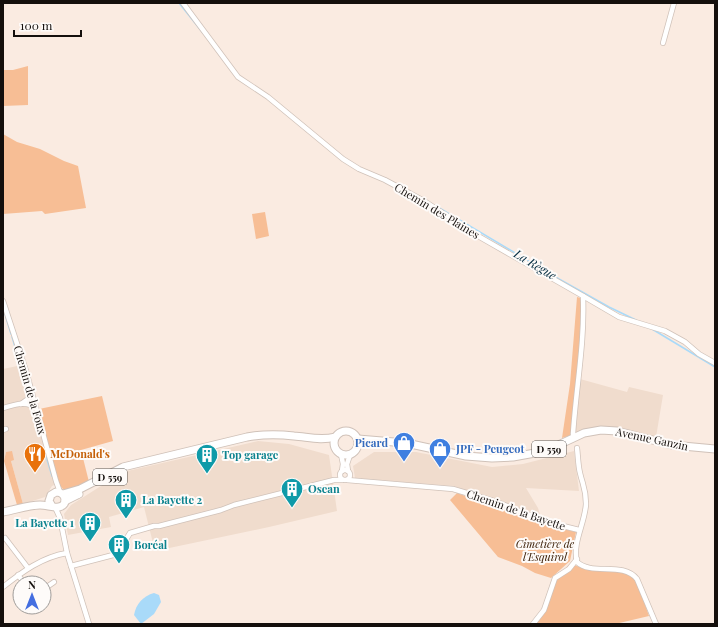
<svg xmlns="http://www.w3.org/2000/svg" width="718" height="627" font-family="'Playfair Display',serif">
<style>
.built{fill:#f0dccd}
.green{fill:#f7be95}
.water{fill:#a9daf9}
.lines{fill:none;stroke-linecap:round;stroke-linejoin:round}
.stream{stroke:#a9daf9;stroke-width:1.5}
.minor-casing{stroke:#d0c2b9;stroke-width:6}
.primary-casing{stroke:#d0c2b9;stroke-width:9}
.minor{stroke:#fff;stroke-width:4.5}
.primary{stroke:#fff;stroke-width:7}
.labels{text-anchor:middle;stroke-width:4;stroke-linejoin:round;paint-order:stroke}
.shield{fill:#fefbf9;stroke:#5a5653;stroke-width:1}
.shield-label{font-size:10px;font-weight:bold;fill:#140f0c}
.street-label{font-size:11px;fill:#140f0c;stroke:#fefbf9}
.shop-label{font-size:11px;font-weight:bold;fill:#366cbe;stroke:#fefbf9;text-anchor:end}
.food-label{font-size:11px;font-weight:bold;fill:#c56008;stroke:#fefbf9;text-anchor:start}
.culture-label{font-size:11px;font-weight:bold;fill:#0d838f;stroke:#fefbf9;text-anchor:start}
.park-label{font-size:11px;font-style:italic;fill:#3f230b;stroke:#fefbf9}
.water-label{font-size:12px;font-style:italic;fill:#052d41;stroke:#fefbf9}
</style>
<rect width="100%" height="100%" fill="#faebe1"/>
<g class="built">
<path d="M 22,365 L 56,484 L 52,486 L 45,497 L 23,504 L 11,461 L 6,452 L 4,461 L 3,461 L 3,369 Z"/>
<path d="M 580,379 L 627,392 L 629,387 L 663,395 L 656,437 L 624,429 L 575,434 L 576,402 Z"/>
<path d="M 258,441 L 289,444 L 329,455 L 337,511 L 269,527 L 155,551 L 144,507 L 109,517 L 111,527 L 68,535 L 64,514 L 71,505 L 123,472 Z"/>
<path d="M 574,451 L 579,491 L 526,488 L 538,508 L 541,518 L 454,486 L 355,478 L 353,466 L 374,452 L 416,452 L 492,467 L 523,464 Z"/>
</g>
<g class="green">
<path d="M 28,66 L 28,105 L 3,106 L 3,70 L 13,70 Z"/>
<path d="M 3,134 L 17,142 L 40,149 L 64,161 L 78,166 L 86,208 L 45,214 L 42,211 L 3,214 Z"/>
<path d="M 265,212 L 269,236 L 256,239 L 252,214 Z"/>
<path d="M 577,297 L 584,299 L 576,402 L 575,434 L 562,438 L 570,384 Z"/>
<path d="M 102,396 L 113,441 L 81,450 L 89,482 L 70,491 L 63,489 L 60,486 L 40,420 L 39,409 Z"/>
<path d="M 12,451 L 14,460 L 11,461 L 23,504 L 17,505 L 4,461 L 6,452 Z"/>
<path d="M 457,493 L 538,522 L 576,532 L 570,561 L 551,578 L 535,573 L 522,566 L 498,557 L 450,500 Z"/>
<path d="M 574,559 L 574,565 L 580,567 L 629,573 L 637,581 L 649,616 L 615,624 L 530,624 L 544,608 L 551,584 Z"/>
</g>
<path class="water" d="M 154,593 L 159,595 L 161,602 L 154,614 L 141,624 L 134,615 C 136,604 143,596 154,593 Z"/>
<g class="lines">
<g class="stream">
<path d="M 179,3 L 203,33"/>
<path d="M 436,206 L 559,279 L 609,307 L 636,320"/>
<path d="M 3,308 L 11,334"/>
<path d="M 652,329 L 715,367"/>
<path d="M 12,337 L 26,383"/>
<path d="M 45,453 L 52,476"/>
</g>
<g class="minor-casing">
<g id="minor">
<path d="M 183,3 L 238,77 L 268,97 L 343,159 L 359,169 L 385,180 L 424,201 L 478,236 L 583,296 C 585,342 576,388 573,434 L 574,437"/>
<path d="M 663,43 L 674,3"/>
<path d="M 583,296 L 619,317 L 665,331 L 685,342 L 699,354 L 715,363"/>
<path d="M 3,301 L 26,371 L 56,481 L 60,492"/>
<path d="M 21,404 L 28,399 L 31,391"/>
<path d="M 3,408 C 14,405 26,400 36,408"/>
<path d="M 3,430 L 6,429"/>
<path d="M 577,448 C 578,456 578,465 580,473 C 583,486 586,489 586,504 C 585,523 572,543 577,562 C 592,576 623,561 637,579 L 656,624"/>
<path d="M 341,454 L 343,464 L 342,471"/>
<circle cx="345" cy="475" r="5"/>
<path d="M 348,471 L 347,464 L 350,455"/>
<path d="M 347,480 L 453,489 L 497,502 L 547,522 L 579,530"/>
<path d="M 55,507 L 60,518 L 67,553 L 89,624"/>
<path d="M 5,538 L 28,568"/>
<path d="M 71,566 L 117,554 L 130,533 L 154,526 L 159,526 L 221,510 L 234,505 L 334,480 L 343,480"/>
<path d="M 18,575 L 24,583"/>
<path d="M 3,587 C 22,572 42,557 67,553"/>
<path d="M 44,589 L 54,582"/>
<path d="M 533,624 L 544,610 L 555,578 L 569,569 L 577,559"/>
</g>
</g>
<g class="primary-casing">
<g id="primary">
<circle cx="346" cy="443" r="12"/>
<path d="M 358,439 L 406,443 L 466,456 L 492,458 L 513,457 L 535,453 L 552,448 L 584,433 L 601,430 L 617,431 L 672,445 L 715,449"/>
<path d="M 63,494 L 80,489 L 123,467 L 247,437 C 263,434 278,434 294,436 C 308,437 321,441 335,437"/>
<path d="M 65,501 L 79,494"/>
<path d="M 3,512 C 15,510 28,505 40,505 C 46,505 54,508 59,507 C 69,505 66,492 56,492 L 51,495 L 49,501 L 52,506"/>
</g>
</g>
<use href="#minor" class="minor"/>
<use href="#primary" class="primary"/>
</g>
<defs>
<g id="shop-pin" transform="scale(1.15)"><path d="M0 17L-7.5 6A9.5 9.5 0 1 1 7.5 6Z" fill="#3f7fe0" stroke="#fefbf9"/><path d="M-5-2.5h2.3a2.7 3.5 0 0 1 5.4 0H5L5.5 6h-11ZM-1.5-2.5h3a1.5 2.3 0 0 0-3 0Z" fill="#fff"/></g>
<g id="restaurant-pin" transform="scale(1.15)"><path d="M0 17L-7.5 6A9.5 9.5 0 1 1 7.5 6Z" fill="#e8710a" stroke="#fefbf9"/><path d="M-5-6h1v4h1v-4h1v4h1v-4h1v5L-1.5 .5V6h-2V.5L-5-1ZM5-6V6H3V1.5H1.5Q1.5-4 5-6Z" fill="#fff"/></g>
<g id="building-pin" transform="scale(1.15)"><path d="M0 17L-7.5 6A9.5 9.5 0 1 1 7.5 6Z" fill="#0f9aa8" stroke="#fefbf9"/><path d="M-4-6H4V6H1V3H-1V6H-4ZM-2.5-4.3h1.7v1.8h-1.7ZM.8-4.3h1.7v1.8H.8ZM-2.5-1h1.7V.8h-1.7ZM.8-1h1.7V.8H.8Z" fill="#fff"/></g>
</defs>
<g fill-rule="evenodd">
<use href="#shop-pin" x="404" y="443"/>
<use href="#shop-pin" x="440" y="449"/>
<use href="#restaurant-pin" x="35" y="454"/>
<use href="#building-pin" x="207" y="455"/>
<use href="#building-pin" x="292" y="489"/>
<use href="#building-pin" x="126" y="500"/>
<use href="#building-pin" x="90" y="523"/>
<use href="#building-pin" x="119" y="545"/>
</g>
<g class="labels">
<g class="shield">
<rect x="532" y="441" width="34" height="16" rx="3"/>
<rect x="93" y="469" width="34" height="16" rx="3"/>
</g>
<g class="shield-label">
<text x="549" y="453">D 559</text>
<text x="110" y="481">D 559</text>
</g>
<g class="street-label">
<text transform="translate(437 211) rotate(31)" y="4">Chemin des Plaines</text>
<text transform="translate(30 390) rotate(74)" y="4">Chemin de la Foux</text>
<text transform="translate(652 439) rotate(12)" y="4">Avenue Ganzin</text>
<text transform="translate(516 510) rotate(19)" y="4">Chemin de la Bayette</text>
</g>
<g class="shop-label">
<text x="388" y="447">Picard</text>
<text x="456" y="453" text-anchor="start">JPF - Peugeot</text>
</g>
<g class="food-label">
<text x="50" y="458">McDonald's</text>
</g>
<g class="culture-label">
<text x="222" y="459">Top garage</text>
<text x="308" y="493">Osean</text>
<text x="142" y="504">La Bayette 2</text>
<text x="74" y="527" text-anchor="end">La Bayette 1</text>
<text x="134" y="549">Boréal</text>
</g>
<g class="park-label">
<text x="545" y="548">Cimetière de<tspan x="545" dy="13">l'Esquirol</tspan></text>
</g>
<g class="water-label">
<text transform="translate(535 265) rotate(31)" y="4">La Règue</text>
</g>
</g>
<rect width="718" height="627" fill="none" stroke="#140f0c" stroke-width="8"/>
<g transform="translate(32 595)"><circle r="19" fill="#fefbf9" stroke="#a09d9a"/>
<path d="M0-3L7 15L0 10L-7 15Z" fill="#446ee0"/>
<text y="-6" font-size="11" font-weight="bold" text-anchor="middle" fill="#140f0c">N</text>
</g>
<path d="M14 30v6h67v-6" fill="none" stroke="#140f0c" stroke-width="2"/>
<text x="20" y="30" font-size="12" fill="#140f0c" stroke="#fefbf9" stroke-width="3" paint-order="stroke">100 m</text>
</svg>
